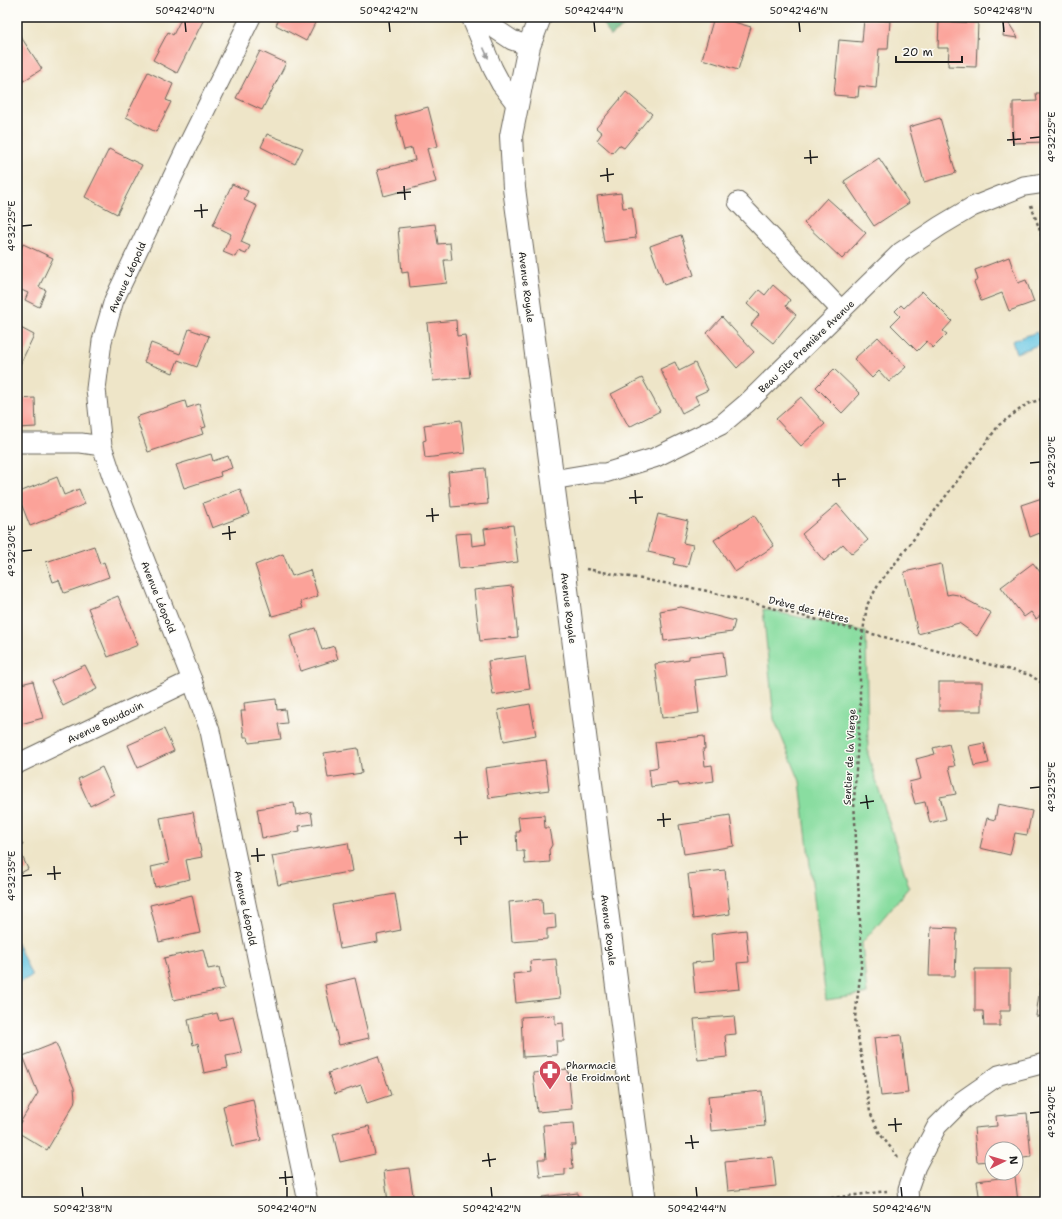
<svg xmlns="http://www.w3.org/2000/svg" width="1062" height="1219" font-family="'Shantell Sans',sans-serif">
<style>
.green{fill:#89dda0;stroke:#527c5e}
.forest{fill:#6ebc86;stroke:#456c51}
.water{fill:#64c5e2;stroke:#40707f}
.building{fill:#fba299}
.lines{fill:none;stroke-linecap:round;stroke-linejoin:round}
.minor-casing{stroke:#666258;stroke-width:21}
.tertiary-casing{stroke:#666258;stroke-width:24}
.path{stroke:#666258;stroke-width:2.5;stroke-dasharray:3 3;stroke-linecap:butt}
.minor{stroke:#fff;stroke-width:19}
.tertiary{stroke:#fff;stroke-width:22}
.oneway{fill:#999}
.ticks{fill:none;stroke:#1c1c1c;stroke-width:1.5}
.labels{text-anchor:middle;stroke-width:3;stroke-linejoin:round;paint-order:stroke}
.street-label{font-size:10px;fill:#1c1c1c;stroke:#fdfcf7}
.poi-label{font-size:10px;fill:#1c1c1c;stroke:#fdfcf7;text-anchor:start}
.neatline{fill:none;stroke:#1c1c1c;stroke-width:1.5}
.ticks-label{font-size:10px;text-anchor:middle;fill:#1c1c1c}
</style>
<rect width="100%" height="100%" fill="#fdfcf7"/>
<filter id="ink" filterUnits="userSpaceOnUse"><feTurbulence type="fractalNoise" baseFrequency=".025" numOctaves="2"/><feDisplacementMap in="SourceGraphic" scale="8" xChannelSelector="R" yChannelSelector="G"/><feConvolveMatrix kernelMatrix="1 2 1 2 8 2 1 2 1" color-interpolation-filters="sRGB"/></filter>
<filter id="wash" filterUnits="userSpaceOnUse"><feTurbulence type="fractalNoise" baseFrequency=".012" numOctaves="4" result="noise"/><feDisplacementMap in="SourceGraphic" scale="16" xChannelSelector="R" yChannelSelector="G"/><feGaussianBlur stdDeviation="0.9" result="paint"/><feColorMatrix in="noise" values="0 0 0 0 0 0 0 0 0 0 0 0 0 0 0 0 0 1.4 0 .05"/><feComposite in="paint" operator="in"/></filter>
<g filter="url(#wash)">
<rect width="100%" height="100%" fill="#eee5c8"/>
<path class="green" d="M 763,609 L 866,632 L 868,754 L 909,887 L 862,943 L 867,994 L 826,1000 L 800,781 L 774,719 Z"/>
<path class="forest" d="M 598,17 L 635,17 L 611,36 Z"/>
<g class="water">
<path d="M 1037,332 L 1041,344 L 1016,353 L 1012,341 Z"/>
<path d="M 17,943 L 32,976 L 18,983 L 17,979 Z"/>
</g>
<g id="blocks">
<g class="building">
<path d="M 182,17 L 205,17 L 177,73 L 153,60 L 168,32 L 173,35 Z"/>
<path d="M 280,17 L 318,17 L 306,41 L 276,25 Z"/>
<path d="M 714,17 L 717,17 L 751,27 L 738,70 L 702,59 Z"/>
<path d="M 1005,17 L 1018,38 L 1003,36 Z"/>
<path d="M 864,19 L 890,21 L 888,49 L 879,49 L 876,88 L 859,86 L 858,97 L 834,95 L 839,40 L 862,42 Z"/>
<path d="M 939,21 L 978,23 L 976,67 L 948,66 L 949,48 L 938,48 Z"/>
<path d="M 19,34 L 42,69 L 17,85 L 17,36 Z"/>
<path d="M 260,51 L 286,63 L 262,110 L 236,98 Z"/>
<path d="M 148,72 L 173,84 L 166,100 L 171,102 L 156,132 L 126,117 Z"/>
<path d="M 626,92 L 652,114 L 624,148 L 619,145 L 612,153 L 597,140 L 602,133 L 596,128 Z"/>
<path d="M 1036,93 L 1045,93 L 1045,142 L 1013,143 L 1013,102 L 1037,101 Z"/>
<path d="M 428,107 L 438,146 L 427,149 L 436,182 L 384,196 L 377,170 L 415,160 L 412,148 L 404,150 L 395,116 Z"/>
<path d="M 940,118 L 956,173 L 924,182 L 909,127 Z"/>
<path d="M 267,134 L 303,148 L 295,164 L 261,147 Z"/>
<path d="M 109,149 L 142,165 L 117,214 L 85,197 Z"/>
<path d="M 879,158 L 909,203 L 874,226 L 844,181 Z"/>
<path d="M 232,184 L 248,191 L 244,200 L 257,206 L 241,242 L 250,246 L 246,254 L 238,251 L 235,257 L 223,252 L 231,234 L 213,225 Z"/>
<path d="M 621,193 L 623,208 L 632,207 L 636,238 L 604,242 L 597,196 Z"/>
<path d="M 827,198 L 866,233 L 842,259 L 804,223 Z"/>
<path d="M 435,224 L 438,244 L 450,243 L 452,260 L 444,260 L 447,283 L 410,287 L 408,272 L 402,273 L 398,228 Z"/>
<path d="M 681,235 L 694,275 L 664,285 L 650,246 Z"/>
<path d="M 23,244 L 53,258 L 39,287 L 46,290 L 39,307 L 25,300 L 28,293 L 17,288 L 17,258 Z"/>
<path d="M 1009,257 L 1018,283 L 1026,280 L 1034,302 L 1009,311 L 1002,293 L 981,301 L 974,282 L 978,280 L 975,270 Z"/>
<path d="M 773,285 L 790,300 L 786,306 L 796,315 L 773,343 L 751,325 L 759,315 L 747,304 L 759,290 L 765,295 Z"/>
<path d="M 922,291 L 952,321 L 943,331 L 947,334 L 933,348 L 927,341 L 917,351 L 891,325 L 900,316 L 895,311 L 901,305 L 904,308 Z"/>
<path d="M 722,317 L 754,352 L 737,368 L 707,333 Z"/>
<path d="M 456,320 L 457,336 L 465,335 L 470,377 L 433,381 L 427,323 Z"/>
<path d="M 17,326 L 34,335 L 17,371 Z"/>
<path d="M 189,329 L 209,336 L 197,367 L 178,360 L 173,373 L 144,362 L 151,343 L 180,354 Z"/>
<path d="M 878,337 L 906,367 L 889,382 L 879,371 L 872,378 L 854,359 Z"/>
<path d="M 675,362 L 679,371 L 695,363 L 708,390 L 695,396 L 699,404 L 682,413 L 660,369 Z"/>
<path d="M 834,369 L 860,394 L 842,413 L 816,387 Z"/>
<path d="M 642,378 L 660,411 L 629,427 L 611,394 Z"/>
<path d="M 801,397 L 825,424 L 801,446 L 776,419 Z"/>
<path d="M 35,398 L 36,427 L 17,428 L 17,399 Z"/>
<path d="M 185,401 L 187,408 L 199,404 L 206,427 L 201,428 L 203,434 L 148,452 L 136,417 Z"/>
<path d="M 461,420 L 465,453 L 425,458 L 423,441 L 426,440 L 424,425 Z"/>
<path d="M 211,454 L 213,461 L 228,456 L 232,468 L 220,472 L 221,476 L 184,488 L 176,465 Z"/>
<path d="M 485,468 L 488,504 L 451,507 L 448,472 Z"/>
<path d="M 57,477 L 64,495 L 79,489 L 85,504 L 30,526 L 17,493 Z"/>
<path d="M 240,489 L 249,514 L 212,528 L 203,503 Z"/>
<path d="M 1045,497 L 1045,549 L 1040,533 L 1030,537 L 1021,505 Z"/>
<path d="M 837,504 L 868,540 L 852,554 L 843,544 L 824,561 L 802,534 Z"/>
<path d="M 658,514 L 688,521 L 683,543 L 693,545 L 687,567 L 673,564 L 675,558 L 648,552 Z"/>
<path d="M 754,515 L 774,546 L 735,572 L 714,540 Z"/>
<path d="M 513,525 L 518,562 L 459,569 L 455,534 L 471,533 L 472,546 L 486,544 L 484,529 Z"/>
<path d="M 94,546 L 100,564 L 104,562 L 109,577 L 64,593 L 59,580 L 53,582 L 46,562 Z"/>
<path d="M 283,554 L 292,576 L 310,570 L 318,596 L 301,602 L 303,608 L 272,616 L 255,565 Z"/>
<path d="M 1033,563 L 1045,578 L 1045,612 L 1036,619 L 1031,612 L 1024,617 L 1001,587 Z"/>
<path d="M 941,564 L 947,595 L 952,594 L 958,595 L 991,613 L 977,636 L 959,623 L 918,634 L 904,572 Z"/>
<path d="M 512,586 L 518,637 L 480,641 L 474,590 Z"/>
<path d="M 118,596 L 138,645 L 108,657 L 88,608 Z"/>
<path d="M 681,607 L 735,621 L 732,632 L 664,641 L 660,611 Z"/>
<path d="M 315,628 L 322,650 L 334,646 L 338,659 L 301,671 L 290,636 Z"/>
<path d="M 723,652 L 726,676 L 695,680 L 699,713 L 662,718 L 655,664 L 689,659 L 689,656 Z"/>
<path d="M 525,656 L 530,689 L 493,695 L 488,661 Z"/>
<path d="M 85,665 L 97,689 L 63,706 L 51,681 Z"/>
<path d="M 33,681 L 43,718 L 17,725 L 17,685 Z"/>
<rect x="939" y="682" width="43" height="29"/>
<path d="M 276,699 L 277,710 L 285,709 L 287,723 L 278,724 L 281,739 L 249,743 L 248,737 L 244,737 L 241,711 L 245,711 L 244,703 Z"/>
<path d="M 530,704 L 536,735 L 504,741 L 498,710 Z"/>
<path d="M 164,729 L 174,751 L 138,768 L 128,745 Z"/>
<path d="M 704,736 L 705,749 L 703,749 L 705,766 L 712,765 L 714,781 L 679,786 L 678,783 L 651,787 L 649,769 L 658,767 L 655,742 Z"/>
<path d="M 984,743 L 989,763 L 974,766 L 969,746 Z"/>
<path d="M 949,744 L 955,766 L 949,767 L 956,794 L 940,797 L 946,819 L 930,823 L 925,802 L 915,804 L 909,782 L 921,779 L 916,759 L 935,754 L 933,748 Z"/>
<path d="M 358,748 L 362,773 L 328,778 L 324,753 Z"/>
<path d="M 545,760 L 549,790 L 489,798 L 485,768 Z"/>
<path d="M 102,767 L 114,794 L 90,806 L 78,779 Z"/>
<path d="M 294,803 L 296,815 L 311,812 L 313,824 L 299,826 L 300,831 L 262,838 L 257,809 Z"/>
<path d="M 998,804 L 1032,811 L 1027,835 L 1015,833 L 1010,855 L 980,848 L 987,818 L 995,820 Z"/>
<path d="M 193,812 L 202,857 L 186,860 L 190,879 L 155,887 L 151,867 L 169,863 L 160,818 Z"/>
<path d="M 544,815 L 545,828 L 549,828 L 552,845 L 549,850 L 550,862 L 525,864 L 524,851 L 517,851 L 516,832 L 520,832 L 518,817 Z"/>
<path d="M 730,815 L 734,846 L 684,854 L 679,825 L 712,820 L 712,818 Z"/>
<path d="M 17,832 L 23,845 L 18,847 L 28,869 L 17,875 Z"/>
<path d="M 348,843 L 353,871 L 278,885 L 272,856 Z"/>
<path d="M 725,870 L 730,914 L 693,919 L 688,874 Z"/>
<path d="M 395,894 L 401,930 L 377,935 L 378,942 L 340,949 L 332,905 Z"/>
<path d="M 192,895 L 200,933 L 159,942 L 150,905 Z"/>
<path d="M 542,899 L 543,915 L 555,914 L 556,928 L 547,929 L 547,939 L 512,942 L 509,902 Z"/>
<path d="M 931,927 L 957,928 L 955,976 L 929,976 Z"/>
<path d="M 746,930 L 749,962 L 737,963 L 740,989 L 695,993 L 692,963 L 713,961 L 711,934 Z"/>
<path d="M 203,949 L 208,969 L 219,967 L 224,989 L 174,1000 L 164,958 Z"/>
<path d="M 556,959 L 560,998 L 516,1003 L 513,974 L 531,972 L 530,961 Z"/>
<path d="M 1043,965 L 1045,965 L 1045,1017 L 1036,1016 Z"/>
<path d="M 975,969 L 1010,969 L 1010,1011 L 1000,1011 L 1000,1026 L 984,1026 L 983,1011 L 975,1011 Z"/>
<path d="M 355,978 L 369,1038 L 339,1045 L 325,985 Z"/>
<path d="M 217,1013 L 219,1020 L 233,1017 L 242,1053 L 226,1056 L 228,1068 L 204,1073 L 198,1043 L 193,1045 L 188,1020 Z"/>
<path d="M 555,1015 L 555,1024 L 563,1023 L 564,1041 L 556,1041 L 557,1055 L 523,1057 L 521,1017 Z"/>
<path d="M 734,1016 L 736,1034 L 725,1035 L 727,1057 L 698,1060 L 694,1019 Z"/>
<path d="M 901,1035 L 908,1093 L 881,1096 L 874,1038 Z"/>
<path d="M 56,1043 L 74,1088 L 75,1099 L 74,1104 L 47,1150 L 17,1132 L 17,1128 L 38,1093 L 23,1056 Z"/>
<path d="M 378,1056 L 391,1095 L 367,1103 L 361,1085 L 335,1094 L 328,1073 Z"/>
<path d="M 568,1069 L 572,1109 L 537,1112 L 533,1073 Z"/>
<path d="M 762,1091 L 765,1126 L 711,1131 L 708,1096 Z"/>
<path d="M 253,1099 L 261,1140 L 232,1146 L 223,1106 Z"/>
<path d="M 1027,1113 L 1031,1157 L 1016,1159 L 1016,1149 L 992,1149 L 992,1161 L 977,1162 L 974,1128 L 997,1126 L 996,1116 Z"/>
<path d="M 574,1123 L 576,1145 L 571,1145 L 573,1168 L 565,1169 L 565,1175 L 540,1177 L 538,1159 L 546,1159 L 543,1125 Z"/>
<path d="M 369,1126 L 375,1154 L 340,1162 L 333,1134 Z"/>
<path d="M 773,1157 L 776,1186 L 728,1191 L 725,1162 Z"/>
<path d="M 409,1168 L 414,1202 L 388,1202 L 384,1171 Z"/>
<path d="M 1015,1176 L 1018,1202 L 980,1202 L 977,1181 Z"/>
<path d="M 578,1193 L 579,1202 L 543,1202 L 542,1197 Z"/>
</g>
</g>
</g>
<g filter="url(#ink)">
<use href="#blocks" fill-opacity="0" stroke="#666258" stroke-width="1"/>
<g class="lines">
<g class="minor-casing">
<g id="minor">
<path d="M 251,17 L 186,149 L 114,300 L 102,341 L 96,389 L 102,446 L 114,482 L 192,680 L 210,731 L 308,1202"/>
<path d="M 471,17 L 493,69 L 501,84 L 517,105"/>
<path d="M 477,17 L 489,26 L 494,28 L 512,40 L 529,46"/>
<path d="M 738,202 L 842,311"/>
<path d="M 17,443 L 81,443 L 102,446"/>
<path d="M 552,480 L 594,473 L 605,473 L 654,458 L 721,425 L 747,403 L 901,252 L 940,226 L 972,207 L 1024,186 L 1045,183"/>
<path d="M 17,764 L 192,680"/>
<path d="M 909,1202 L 908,1189 L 916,1166 L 937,1126 L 963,1100 L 999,1075 L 1045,1063"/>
</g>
</g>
<g class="tertiary-casing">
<path id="tertiary" d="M 540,17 L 529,46 L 511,136 L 514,188 L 564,565 L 600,856 L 645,1202"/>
</g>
<g class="path">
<path d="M 1031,205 L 1045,245"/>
<path d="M 586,569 L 703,590 L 1030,675 L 1045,685"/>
<path d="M 898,1157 L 880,1134 L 870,1112 L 855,1018 L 862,960 L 854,801 L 860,709 L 860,652 L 867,605 L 880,582 L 901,556 L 999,425 L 1027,404 L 1045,398"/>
<path d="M 801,1202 L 887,1191"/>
</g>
<use href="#minor" class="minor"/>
<use href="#tertiary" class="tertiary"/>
</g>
<defs><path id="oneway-solid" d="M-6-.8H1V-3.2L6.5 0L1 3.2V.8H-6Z"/></defs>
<use class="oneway" href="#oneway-solid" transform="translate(486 53) rotate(66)"/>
</g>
<path class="ticks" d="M 185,22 L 186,32M 389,22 L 390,32M 594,22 L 595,32M 799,22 L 800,32M 1003,22 L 1004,32M 1013,132 L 1014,146M 1030,138 L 1040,137M 1007,140 L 1021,139M 810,150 L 811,164M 804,158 L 818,157M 607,168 L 608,182M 600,176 L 614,174M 404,186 L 405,200M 397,193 L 411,192M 201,204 L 202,218M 194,211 L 208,210M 22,226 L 32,225M 1030,463 L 1040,462M 838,473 L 839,487M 832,480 L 846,479M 635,490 L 636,504M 629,498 L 643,497M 432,508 L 433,522M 426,516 L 439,515M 229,526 L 230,540M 222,534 L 236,532M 22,551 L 32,550M 1030,788 L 1040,787M 866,795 L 868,809M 860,803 L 874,801M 663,813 L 664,827M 657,820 L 671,819M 460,831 L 461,845M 454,838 L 468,837M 257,848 L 258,862M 251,856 L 265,855M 54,866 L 55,880M 47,874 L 61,873M 22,876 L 32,875M 1030,1113 L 1040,1112M 895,1118 L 896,1132M 888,1125 L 902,1124M 691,1135 L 693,1149M 685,1143 L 699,1142M 488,1153 L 490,1167M 482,1161 L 496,1159M 285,1171 L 286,1185M 279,1178 L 293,1177M 82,1187 L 83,1197M 287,1187 L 287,1197M 491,1187 L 492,1197M 696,1187 L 697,1197M 901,1187 L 902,1197"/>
<defs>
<g id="pharmacy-pin" transform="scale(1.15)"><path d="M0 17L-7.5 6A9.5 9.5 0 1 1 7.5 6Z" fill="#d1495b" stroke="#fdfcf7"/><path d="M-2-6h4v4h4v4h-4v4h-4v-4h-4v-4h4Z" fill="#fff"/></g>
</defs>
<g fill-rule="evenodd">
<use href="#pharmacy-pin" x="550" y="1071"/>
</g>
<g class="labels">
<g class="street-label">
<text transform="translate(127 277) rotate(-66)" y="4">Avenue Léopold</text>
<text transform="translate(527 287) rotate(83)" y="4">Avenue Royale</text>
<text transform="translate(806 346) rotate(-44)" y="4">Beau Site Première Avenue</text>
<text transform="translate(159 597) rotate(68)" y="4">Avenue Léopold</text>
<text transform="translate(569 608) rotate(83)" y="4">Avenue Royale</text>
<text transform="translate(809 609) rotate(14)" y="4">Drève des Hêtres</text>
<text transform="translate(105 722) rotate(-26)" y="4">Avenue Baudouin</text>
<text transform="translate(849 757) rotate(-87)" y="4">Sentier de la Vierge</text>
<text transform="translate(246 908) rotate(78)" y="4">Avenue Léopold</text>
<text transform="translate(609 930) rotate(83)" y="4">Avenue Royale</text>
</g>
<g class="poi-label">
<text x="566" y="1069">Pharmacie<tspan x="566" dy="12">de Froidmont</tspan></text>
</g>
</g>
<rect width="1062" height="1219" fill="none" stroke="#fdfcf7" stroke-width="44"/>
<g transform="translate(1004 1161) rotate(85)"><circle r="19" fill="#fdfcf7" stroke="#a3a29f"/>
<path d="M0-3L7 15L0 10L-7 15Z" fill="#d1495b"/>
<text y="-6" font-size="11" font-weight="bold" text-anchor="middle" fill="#1c1c1c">N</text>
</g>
<path d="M896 56v6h66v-6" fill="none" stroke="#1c1c1c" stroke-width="2"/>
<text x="902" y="56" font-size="12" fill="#1c1c1c" stroke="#fdfcf7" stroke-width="3" paint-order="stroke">20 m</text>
<rect x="22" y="22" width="1018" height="1175" class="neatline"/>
<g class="ticks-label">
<text x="185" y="14">50°42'40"N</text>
<text x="389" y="14">50°42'42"N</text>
<text x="594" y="14">50°42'44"N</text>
<text x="799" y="14">50°42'46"N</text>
<text x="1003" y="14">50°42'48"N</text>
<text transform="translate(1051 137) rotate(-90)" y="4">4°32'25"E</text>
<text transform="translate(11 226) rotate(-90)" y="4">4°32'25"E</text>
<text transform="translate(1051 462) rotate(-90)" y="4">4°32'30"E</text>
<text transform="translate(11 551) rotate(-90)" y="4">4°32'30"E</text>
<text transform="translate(1051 787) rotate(-90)" y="4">4°32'35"E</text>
<text transform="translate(11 876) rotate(-90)" y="4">4°32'35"E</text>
<text transform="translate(1051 1112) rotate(-90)" y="4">4°32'40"E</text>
<text x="83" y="1212">50°42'38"N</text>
<text x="287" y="1212">50°42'40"N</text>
<text x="492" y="1212">50°42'42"N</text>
<text x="697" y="1212">50°42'44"N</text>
<text x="902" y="1212">50°42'46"N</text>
</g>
</svg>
